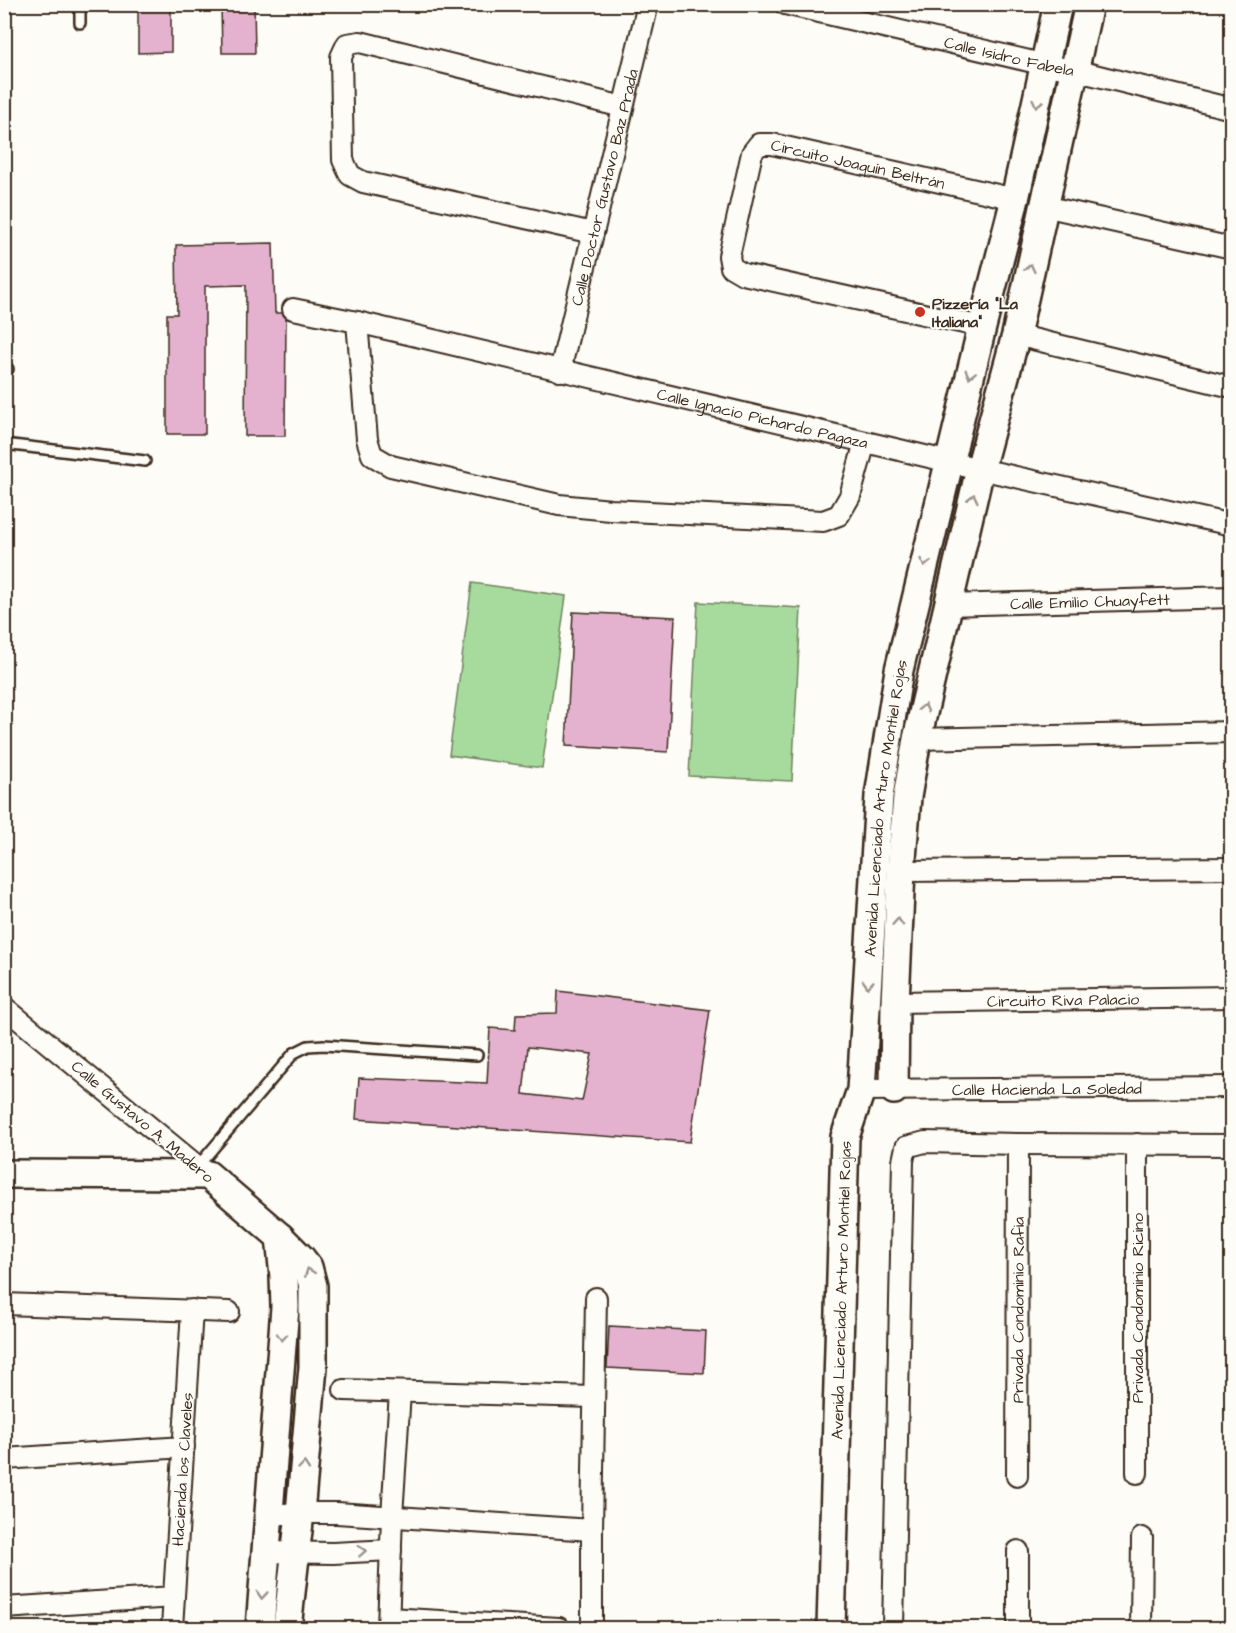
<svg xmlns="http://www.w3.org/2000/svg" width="1236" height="1633" font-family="'Architects Daughter',sans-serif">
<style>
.green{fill:#a7db9e;stroke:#71825e;stroke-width:1.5}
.building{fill:#e4b2cf;stroke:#3b2a1e;stroke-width:1.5;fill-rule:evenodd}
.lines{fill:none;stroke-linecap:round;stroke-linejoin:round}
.lane-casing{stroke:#3b2a1e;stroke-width:14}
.street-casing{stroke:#3b2a1e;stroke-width:24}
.secondary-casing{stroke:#3b2a1e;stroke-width:32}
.lane{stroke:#fdfcf7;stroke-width:9}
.street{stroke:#fdfcf7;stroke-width:20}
.secondary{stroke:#fdfcf7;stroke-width:27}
.oneway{stroke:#9c938a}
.poi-dot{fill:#c8321e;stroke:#fdfcf7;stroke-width:2}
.labels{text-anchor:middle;stroke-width:4.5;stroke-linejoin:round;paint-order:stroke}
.street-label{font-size:16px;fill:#3b2a1e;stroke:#fdfcf7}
.poi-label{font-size:16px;font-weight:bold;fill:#3b2a1e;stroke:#fdfcf7;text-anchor:start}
</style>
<rect width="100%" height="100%" fill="#fdfcf7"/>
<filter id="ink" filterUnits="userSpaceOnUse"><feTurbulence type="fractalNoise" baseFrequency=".0167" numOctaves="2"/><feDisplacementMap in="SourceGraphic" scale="12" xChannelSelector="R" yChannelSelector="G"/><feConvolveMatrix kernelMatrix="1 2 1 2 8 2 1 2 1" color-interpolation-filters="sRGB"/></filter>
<g filter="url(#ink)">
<g class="green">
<path d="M 472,583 L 566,596 L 542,768 L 449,755 Z"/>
<path d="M 698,602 L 801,608 L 792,781 L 689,776 Z"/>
</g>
<g class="building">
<path d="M 138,4 L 171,4 L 171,52 L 138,53 Z"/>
<path d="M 221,4 L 254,4 L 255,53 L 222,53 Z"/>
<path d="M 273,243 L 275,313 L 282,313 L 286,318 L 285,436 L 245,436 L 246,285 L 205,286 L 205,434 L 167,434 L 167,314 L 177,314 L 176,245 Z"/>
<path d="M 573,612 L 675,617 L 668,752 L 566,746 Z"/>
<path d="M 558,991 L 710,1010 L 690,1142 L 356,1119 L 359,1078 L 487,1083 L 490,1028 L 515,1030 L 516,1014 L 557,1013 ZM 528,1047 L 592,1054 L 582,1101 L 523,1094 Z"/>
<path d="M 609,1326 L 706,1331 L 704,1373 L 607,1368 Z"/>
</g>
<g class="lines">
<g class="lane-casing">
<g id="lane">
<path d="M 80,4 L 80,23"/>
<path d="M 4,369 L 8,369"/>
<path d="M 4,444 L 145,461"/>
<path d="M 198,1166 L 294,1053 L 308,1046 L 324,1045 L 477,1055"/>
</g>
</g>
<g class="street-casing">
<g id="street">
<path id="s1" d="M 785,4 L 1046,65 L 1074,70 L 1232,109"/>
<path d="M 1044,206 L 1232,248"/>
<path d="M 593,233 L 363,182 L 350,175 L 343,160 L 341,57 L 347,44 L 360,42 L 623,107"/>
<path id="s2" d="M 293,309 L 357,322 L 980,469 L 1232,525"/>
<path d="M 357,322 L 367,439 L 372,455 L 391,466 L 559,505 L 611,510 L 823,521 L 839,515 L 850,496 L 865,442"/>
<path id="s3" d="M 982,327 L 743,274 L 731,267 L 729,256 L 752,153 L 759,144 L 772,144 L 1015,199"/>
<path d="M 1016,335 L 1232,387"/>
<path id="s4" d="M 560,371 L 648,4"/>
<path id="s5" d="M 948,605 L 1232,597"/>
<path d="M 917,739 L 1232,732"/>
<path d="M 901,871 L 1232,868"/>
<path id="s6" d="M 895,1002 L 1232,997"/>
<path d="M 4,1007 L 208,1175"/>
<path id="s7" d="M 861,1090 L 1232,1087"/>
<path d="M 4,1304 L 229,1312"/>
<path d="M 344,1390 L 594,1397"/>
<path d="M 4,1459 L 184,1447"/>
<path d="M 1137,1473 L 1137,1144"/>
<path id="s8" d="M 1017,1476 L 1018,1144"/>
<path d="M 268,1515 L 300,1513 L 337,1513 L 592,1530"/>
<path d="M 265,1552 L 333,1553 L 391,1550"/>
<path d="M 4,1608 L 174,1597"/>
<path d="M 389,1618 L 559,1628"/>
<path id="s9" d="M 172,1628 L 192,1310"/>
<path d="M 388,1628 L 392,1516 L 400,1392"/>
<path d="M 592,1628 L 592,1530 L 596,1298"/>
<path d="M 893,1628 L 903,1161 L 906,1147 L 925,1142 L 1018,1144 L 1232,1145"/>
<path d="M 1018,1628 L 1018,1551"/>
<path d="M 1141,1628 L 1142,1538"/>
</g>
</g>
<g class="secondary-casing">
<g id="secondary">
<path d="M 894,1090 L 895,1002 L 901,871 L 907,797 L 917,739 L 980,469 L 1016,335 L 1089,4"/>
<path d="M 4,1174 L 208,1175 L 280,1237 L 301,1258 L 308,1267 L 313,1286 L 313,1367 L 300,1513 L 287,1628"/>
<path d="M 260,1628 L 285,1307 L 284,1277 L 280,1237"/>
<path id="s10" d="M 831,1628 L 845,1137 L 861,1090 L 879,796 L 899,670 L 982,327 L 1015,199 L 1058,4"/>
</g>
</g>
<use href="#lane" class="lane"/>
<use href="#street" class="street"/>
<use href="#secondary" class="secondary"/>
</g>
<defs><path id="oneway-chevron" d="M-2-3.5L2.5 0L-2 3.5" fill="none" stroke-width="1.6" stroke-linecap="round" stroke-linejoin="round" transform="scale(1.5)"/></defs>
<g class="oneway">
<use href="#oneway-chevron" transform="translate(1037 103) rotate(103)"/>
<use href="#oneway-chevron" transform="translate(1030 268) rotate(-78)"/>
<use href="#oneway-chevron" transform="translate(970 374) rotate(104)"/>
<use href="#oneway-chevron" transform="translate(973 498) rotate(-77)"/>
<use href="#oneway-chevron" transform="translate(925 563) rotate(103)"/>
<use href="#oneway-chevron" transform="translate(924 708) rotate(-77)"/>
<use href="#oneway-chevron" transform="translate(898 922) rotate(-87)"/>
<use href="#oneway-chevron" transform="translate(868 984) rotate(94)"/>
<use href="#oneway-chevron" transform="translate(309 1272) rotate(-111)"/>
<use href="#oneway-chevron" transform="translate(282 1337) rotate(95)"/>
<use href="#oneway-chevron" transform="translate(304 1466) rotate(-85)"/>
<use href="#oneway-chevron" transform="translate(362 1551) rotate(-3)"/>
<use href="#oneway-chevron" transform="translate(262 1595) rotate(94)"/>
</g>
</g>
<circle class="poi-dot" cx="920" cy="312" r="6"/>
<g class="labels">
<g class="street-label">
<text dy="6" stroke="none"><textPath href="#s1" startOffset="230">Calle Isidro Fabela</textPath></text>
<text dy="6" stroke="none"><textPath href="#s3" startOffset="488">Circuito Joaquín Beltrán</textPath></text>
<text dy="6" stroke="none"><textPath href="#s4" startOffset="189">Calle Doctor Gustavo Baz Prada</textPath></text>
<text dy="6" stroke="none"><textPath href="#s2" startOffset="482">Calle Ignacio Pichardo Pagaza</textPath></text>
<text dy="6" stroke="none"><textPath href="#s5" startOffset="142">Calle Emilio Chuayfett</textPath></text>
<text dy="6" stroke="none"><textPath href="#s10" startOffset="824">Avenida Licenciado Arturo Montiel Rojas</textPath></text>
<text dy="6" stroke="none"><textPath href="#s6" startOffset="168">Circuito Riva Palacio</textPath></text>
<text dy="6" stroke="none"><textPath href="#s7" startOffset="186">Calle Hacienda La Soledad</textPath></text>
<text transform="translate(143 1121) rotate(40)" y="6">Calle Gustavo A. Madero</text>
<text dy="6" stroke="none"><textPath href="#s10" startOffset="338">Avenida Licenciado Arturo Montiel Rojas</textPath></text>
<text transform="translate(1137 1308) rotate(-90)" y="6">Privada Condominio Ricino</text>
<text dy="6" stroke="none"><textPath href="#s8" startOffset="166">Privada Condominio Rafia</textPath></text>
<text dy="6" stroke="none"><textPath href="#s9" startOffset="159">Hacienda los Claveles</textPath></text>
</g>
<g class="poi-label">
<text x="932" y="309">Pizzería "La<tspan x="932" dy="18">Italiana"</tspan></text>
</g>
</g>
<rect width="1236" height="1633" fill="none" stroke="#fdfcf7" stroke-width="24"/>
<rect x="12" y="12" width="1212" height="1609" fill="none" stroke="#3b2a1e" stroke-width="2" filter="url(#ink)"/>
</svg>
